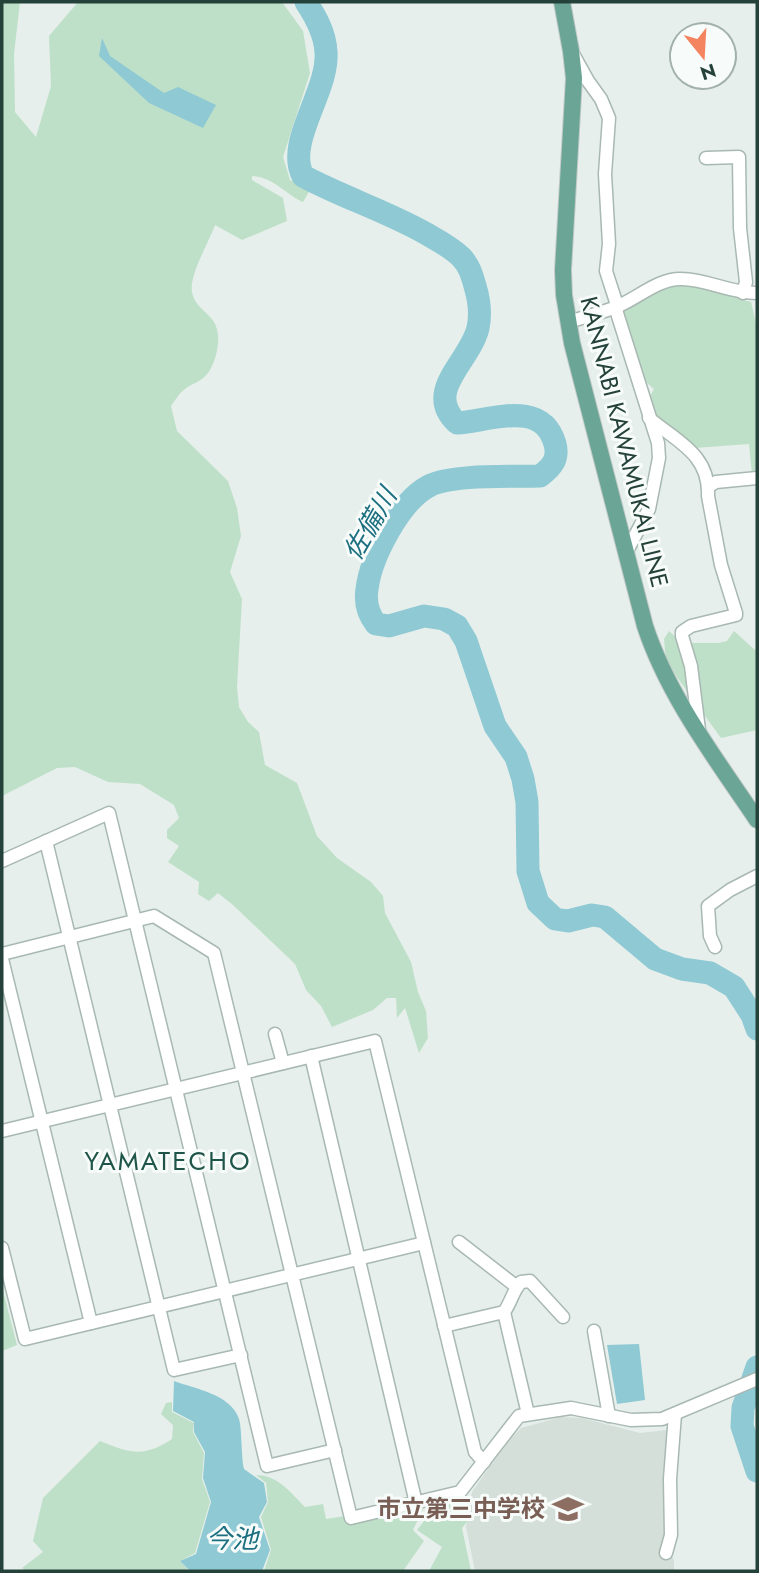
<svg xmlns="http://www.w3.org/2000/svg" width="759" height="1573" font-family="Jost,'Noto Sans JP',sans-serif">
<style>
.built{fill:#d4dfda}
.green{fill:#bfe0c8}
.water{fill:#8ec9d4}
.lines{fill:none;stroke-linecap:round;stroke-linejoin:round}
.river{stroke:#8ec9d4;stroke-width:23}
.minor-casing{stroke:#a8b8b2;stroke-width:15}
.major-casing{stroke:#c2cac8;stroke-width:18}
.minor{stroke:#fff;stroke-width:12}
.major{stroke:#6aa596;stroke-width:16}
.labels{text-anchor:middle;stroke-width:6;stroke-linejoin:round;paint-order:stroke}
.street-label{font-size:24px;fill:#24423a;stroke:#f7fbf9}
.education-label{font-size:24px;font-weight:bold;fill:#785e54;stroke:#f7fbf9;text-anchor:end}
.water-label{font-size:26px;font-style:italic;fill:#1c6f80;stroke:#f7fbf9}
.neighbourhood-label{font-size:26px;letter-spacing:2px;fill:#1f5548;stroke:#f7fbf9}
</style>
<rect width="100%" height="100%" fill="#e6efeb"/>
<path class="built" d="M 561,1417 L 582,1418 L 640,1433 L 666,1430 L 667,1541 L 674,1561 L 674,1571 L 475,1571 L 466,1527 L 472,1492 L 503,1447 L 521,1428 Z"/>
<g class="green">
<path d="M 2,2 L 20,2 L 14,54 L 15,112 L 36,137 L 51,86 L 49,36 L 78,2 L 282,2 L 303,31 L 310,73 L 283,157 L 290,180 L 311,188 L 303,202 C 285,194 274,177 252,176 L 252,180 L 283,198 L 287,221 L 242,240 L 215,225 C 209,242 189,275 192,292 C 194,304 204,310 211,318 C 223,331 218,356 210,370 C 202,383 195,381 185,389 C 179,393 175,401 171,406 L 177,431 L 228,481 L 237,508 L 241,536 L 230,572 L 242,599 L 237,687 L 239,707 L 248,722 L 259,732 L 265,765 L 297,783 L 317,836 L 337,858 L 371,882 L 383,896 L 385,913 L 411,962 L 418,992 L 426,1011 L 428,1038 L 419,1053 L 405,1008 L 397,1018 L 396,998 L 387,998 L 373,1010 L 332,1027 L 321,1006 L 306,990 L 295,964 L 233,905 L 218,893 L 209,901 L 198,894 L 199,882 L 168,862 L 179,846 L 167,838 L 167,830 L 179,818 L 174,805 L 140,784 L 108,782 L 75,767 L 57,768 L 2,796 Z"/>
<path d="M 687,284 L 751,302 L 757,328 L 757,474 L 752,474 L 749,444 L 695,448 L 650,415 L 648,400 L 654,389 L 640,377 L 620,312 L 667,287 Z"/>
<path d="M 669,631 L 681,642 L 687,643 L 718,643 L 727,641 L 734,631 L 755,650 L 757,649 L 757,730 L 721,738 L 666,662 L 664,639 Z"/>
<path d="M 2,1287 L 17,1345 L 2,1351 Z"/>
<path d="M 172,1402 L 172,1412 L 194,1423 L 193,1432 L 204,1453 L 202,1479 L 210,1502 L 195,1553 L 180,1561 L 189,1571 L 26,1571 L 22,1568 L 43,1552 L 33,1541 L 43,1498 L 100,1441 C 130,1453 143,1458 172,1439 L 173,1425 L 161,1414 L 166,1403 Z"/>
<path d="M 256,1475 C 278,1475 290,1492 305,1507 L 323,1504 L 326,1519 L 345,1516 L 348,1524 L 424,1507 L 413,1530 L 424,1541 L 403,1571 L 264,1571 L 271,1550 L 261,1517 L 268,1502 L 266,1483 Z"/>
<path d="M 469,1499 L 470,1518 L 462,1528 L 471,1571 L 429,1571 L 442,1547 L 417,1530 L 435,1507 Z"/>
</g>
<g class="water">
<path d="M 102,38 L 110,56 L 164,93 L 178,87 L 216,105 L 203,128 L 149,103 L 99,56 Z"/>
<path d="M 639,1344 L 645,1400 L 617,1404 L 607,1345 Z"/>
<path d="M 174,1381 C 195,1389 231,1394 239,1419 C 242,1428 241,1456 244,1469 L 264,1483 L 267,1502 L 259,1517 L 270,1550 L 262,1571 L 190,1571 L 180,1561 L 196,1554 L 211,1502 L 203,1478 L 205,1452 L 194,1432 L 194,1422 L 173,1411 Z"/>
</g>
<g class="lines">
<g class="river">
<path d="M 306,2 C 316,17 325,33 326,52 C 329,91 285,142 303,176 C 342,197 386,211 425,233 C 437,240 451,247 461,257 C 469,265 472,275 475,286 C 479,299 481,314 478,328 C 470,362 423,391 457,423 C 490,421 542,398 555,444 C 559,459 552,467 540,476 C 512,477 452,474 429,486 C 400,501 371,557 367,589 C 365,602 368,614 376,624 L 389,626 L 424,616 L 444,619 L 457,626 L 466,641 L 495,726 L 516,757 L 523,779 L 527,802 L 528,871 L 538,903 L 555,919 L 568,921 L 592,915 L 605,917 L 655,959 L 682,969 L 710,973 L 734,987 L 752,1015 L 757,1029"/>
<path d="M 757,1367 L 743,1408 L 742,1426 L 757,1471"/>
</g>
<g class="minor-casing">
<g id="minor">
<path d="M 573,54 L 588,81 L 601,99 L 609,118 L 605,174 L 609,244 L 606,271 L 616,302 L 617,313 L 658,443 L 659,458 L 649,509 L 626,553"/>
<path d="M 706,158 L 739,157 L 740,228 L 746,282 L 743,293"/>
<path d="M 569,322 C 584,317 601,313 616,307 C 637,299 658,278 682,279 C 706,279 729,293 757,293"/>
<path d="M 649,418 C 676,441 710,454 708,496 L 721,565 L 736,613 L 736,615 L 691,626 L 682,632 L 682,636 L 691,666 L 699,730"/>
<path d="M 708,487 L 716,482 L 757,478"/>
<path d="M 46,841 L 174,1370 L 241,1355"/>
<path d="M 2,861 L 109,813 L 267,1466 L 335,1450"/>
<path d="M 715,947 L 710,936 L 708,906 L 730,890 L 757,876"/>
<path d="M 2,954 L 154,916 L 214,953 L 351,1518 L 460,1492 L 519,1416 L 571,1408 L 631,1420 L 662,1419 L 757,1379"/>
<path d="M 2,959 L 91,1323"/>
<path d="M 275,1034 L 283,1063"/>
<path d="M 311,1056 L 416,1503"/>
<path d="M 2,1131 L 375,1041 L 475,1452 L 484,1462"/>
<path d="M 459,1242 L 517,1287"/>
<path d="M 2,1248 L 25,1339 L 424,1243"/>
<path d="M 504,1312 L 528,1414"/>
<path d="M 444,1326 L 504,1312 C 511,1303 513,1290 521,1282 L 530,1281 L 563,1317"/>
<path d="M 594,1331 L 609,1416"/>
<path d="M 666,1553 L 671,1535 L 670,1479 L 675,1414"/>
</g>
</g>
<g class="major-casing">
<path id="major" d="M 562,2 L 571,51 L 574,78 L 563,270 L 564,295 L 572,343 L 645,626 C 668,696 716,759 757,820"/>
</g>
<use href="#minor" class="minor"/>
<use href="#major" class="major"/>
</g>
<defs>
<g id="school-bare" transform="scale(2.415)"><path d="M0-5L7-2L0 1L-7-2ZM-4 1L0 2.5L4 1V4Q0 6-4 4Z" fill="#8d6e63" stroke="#f7fbf9" stroke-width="2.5" paint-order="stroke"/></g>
</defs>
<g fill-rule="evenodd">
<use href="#school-bare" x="568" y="1509"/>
</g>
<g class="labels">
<g class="street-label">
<text transform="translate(624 442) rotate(76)" y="8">KANNABI KAWAMUKAI LINE</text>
</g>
<g class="education-label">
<text x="545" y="1517">市立第三中学校</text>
</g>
<g class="water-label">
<text transform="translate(370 524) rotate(-60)" y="9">佐備川</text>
<text x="232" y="1548">今池</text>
</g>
<g class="neighbourhood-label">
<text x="168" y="1170">YAMATECHO</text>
</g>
</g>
<rect width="759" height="1573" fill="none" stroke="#24423a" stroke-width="7"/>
<g transform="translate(703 56) rotate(162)"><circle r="33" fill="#f7fbf9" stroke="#a3b1ad" stroke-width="2"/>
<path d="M0-5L12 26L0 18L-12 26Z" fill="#f4845f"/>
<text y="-10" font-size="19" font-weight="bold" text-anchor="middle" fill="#24423a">N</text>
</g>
</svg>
